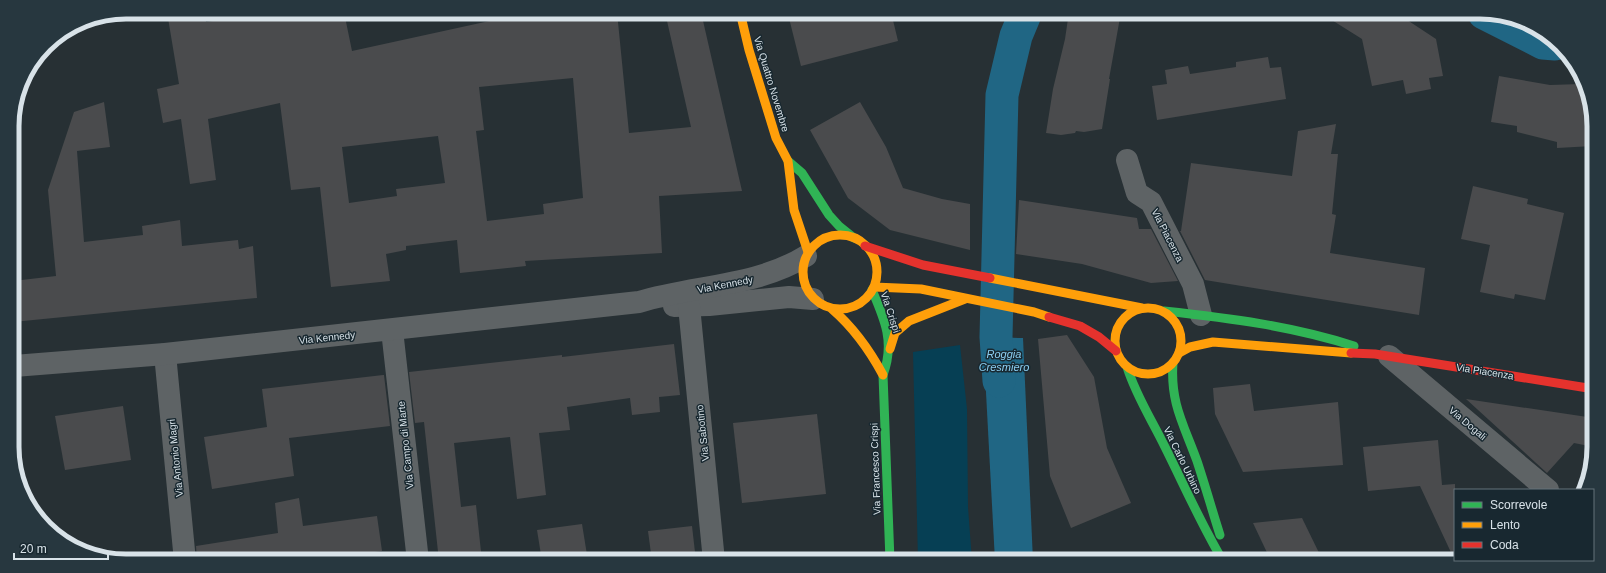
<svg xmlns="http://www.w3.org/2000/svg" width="1606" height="573" font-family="Helvetica,sans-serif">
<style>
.grass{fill:#063f54}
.water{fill:#206684}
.pier{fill:#273034}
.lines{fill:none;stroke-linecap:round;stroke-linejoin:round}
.canal{stroke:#206684;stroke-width:33}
.building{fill:#4a4b4d;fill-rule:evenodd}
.street{stroke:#5e6365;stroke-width:22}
.fast{stroke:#30b455;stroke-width:9}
.slow{stroke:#ff9f0a;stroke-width:9}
.jam{stroke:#e5322d;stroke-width:9}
.labels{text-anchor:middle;stroke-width:3;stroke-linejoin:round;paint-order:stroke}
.street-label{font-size:10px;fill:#d8e2e8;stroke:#182830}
.water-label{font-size:11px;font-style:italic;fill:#8bcef1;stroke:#182830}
.rim{fill:none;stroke:#d8e2e8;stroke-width:5}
</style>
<rect width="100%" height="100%" fill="#273034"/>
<path class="grass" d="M 960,345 L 967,409 L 968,507 L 972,561 L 918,561 L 913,352 Z"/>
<path class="water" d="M 983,336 L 1023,338 L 1033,561 L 995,561 Z"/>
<path class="pier" d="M 983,334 L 1023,336 L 1023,338 L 983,336 Z"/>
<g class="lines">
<g class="canal">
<path d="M 1484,13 L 1543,43 L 1555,44"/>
<path d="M 999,381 L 996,337 L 1002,95 L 1016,36 L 1026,12"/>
</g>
</g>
<g class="building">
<path d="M 167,12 L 204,12 L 206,22 L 270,12 L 344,12 L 352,51 L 530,12 L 617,12 L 629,133 L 691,127 L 665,12 L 701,12 L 742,191 L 659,196 L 662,253 L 525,261 L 526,266 L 460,273 L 457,240 L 406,246 L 406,250 L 386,254 L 390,281 L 331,287 L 320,187 L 291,190 L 280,103 L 208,119 L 216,180 L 190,184 L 181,119 L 163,123 L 157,89 L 179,84 ZM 573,78 L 583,198 L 543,204 L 544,214 L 487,221 L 476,131 L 484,130 L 479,87 ZM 438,136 L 445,183 L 396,189 L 397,196 L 349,203 L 342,147 Z"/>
<path d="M 813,12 L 891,12 L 898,41 L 801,66 L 789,18 Z"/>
<path d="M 1069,12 L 1121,12 L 1109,79 L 1110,79 L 1102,129 L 1084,132 L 1076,131 L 1075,133 L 1061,135 L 1046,133 L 1053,89 L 1065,39 Z"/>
<path d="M 1319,12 L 1395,12 L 1436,39 L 1443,76 L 1429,78 L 1431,89 L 1406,94 L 1403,80 L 1372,86 L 1362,39 Z"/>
<path d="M 1268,57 L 1270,68 L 1281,67 L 1286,99 L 1157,120 L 1152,86 L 1167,84 L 1165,70 L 1188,66 L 1190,74 L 1236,67 L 1236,62 Z"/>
<path d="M 1499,76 L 1550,85 L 1581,84 L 1593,111 L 1593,146 L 1557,148 L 1557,142 L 1517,132 L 1517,126 L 1491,122 Z"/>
<path d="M 104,102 L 110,147 L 77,151 L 84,242 L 143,235 L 142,226 L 180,220 L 182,246 L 238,240 L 239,249 L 253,246 L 257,298 L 13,322 L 13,281 L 56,276 L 48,190 L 74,112 Z"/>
<path d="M 860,102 L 886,147 L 903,188 L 942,199 L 970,204 L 970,250 L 890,230 L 848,198 L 810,130 Z"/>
<path d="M 1336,124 L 1331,154 L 1338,154 L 1332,214 L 1336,215 L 1330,253 L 1425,268 L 1419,315 L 1205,280 L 1180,231 L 1181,231 L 1191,163 L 1292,176 L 1298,131 Z"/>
<path d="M 1473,186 L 1528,199 L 1527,204 L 1564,213 L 1545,300 L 1515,294 L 1514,299 L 1480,292 L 1490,245 L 1461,239 Z"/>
<path d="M 1019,200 L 1137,218 L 1139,229 L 1151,229 L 1178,281 L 1151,283 L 1082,264 L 1016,254 Z"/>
<path d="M 1067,335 L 1094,377 L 1107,448 L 1131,503 L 1071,528 L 1050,476 L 1038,339 Z"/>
<path d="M 674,344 L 680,395 L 659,397 L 660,412 L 632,415 L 630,398 L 567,407 L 570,430 L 539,433 L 546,495 L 517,499 L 510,437 L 454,443 L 461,507 L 476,505 L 482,561 L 439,561 L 424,422 L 415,423 L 409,372 L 562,355 L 562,357 Z"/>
<path d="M 383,375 L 384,375 L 390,426 L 289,438 L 294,476 L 212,489 L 204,437 L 267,427 L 262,389 Z"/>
<path d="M 1250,384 L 1254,411 L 1338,402 L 1343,465 L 1243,472 L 1215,414 L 1213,388 Z"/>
<path d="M 1466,399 L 1594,418 L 1594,447 L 1574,443 L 1547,473 Z"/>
<path d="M 123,406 L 131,460 L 65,470 L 55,416 Z"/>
<path d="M 817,414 L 826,494 L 742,503 L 733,423 Z"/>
<path d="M 1438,440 L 1442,485 L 1455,484 L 1455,561 L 1420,486 L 1368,491 L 1363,447 Z"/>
<path d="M 299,498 L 303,526 L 377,516 L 382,551 L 368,553 L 369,561 L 197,561 L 196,546 L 278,533 L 275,503 Z"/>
<path d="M 1302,518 L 1323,561 L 1271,561 L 1253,523 Z"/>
<path d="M 582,524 L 588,561 L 542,561 L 537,530 Z"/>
<path d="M 692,526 L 696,561 L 652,561 L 648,531 Z"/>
</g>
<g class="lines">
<g class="street">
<path d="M 1127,160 L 1137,193 L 1151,202 L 1193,284 L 1201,315"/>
<path d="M 674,306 L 709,305 L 789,297 L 813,299"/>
<path d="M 689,306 L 714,561"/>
<path d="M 392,330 L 418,561"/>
<path d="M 165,354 L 185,561"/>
<path d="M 1389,356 L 1548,490"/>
<path d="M 14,366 L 165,354 L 639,302 C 695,285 756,287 806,256"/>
</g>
<g class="fast">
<path d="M 788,161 L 802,173 L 829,215 L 839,226 L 854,238"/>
<path d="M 872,290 C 885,320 895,343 883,375 L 890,561"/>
<path d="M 1164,311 C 1229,318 1292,326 1354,346"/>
<path d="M 1173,363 C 1170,403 1184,425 1197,461 C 1205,485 1212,510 1220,535"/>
<path d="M 1127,367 C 1136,396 1152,420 1165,447 C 1184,485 1201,524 1223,561"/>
</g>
<g class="slow">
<path d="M 740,12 L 749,50 L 776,138 L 788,161 L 794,210 L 808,252"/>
<circle cx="840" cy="272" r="37"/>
<path d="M 990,278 L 1142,308"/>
<path d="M 874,287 L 921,289 L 1034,312 L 1049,317"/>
<circle cx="1148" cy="341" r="33"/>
<path d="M 832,309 C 854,328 869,349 883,375"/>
<path d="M 890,349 L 895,333 L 909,321 L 965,299"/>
<path d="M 1179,353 L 1190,347 L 1213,342 L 1351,353"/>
</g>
<g class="jam">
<path d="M 865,246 L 923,265 L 990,278"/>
<path d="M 1049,317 L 1080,326 L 1099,337 L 1116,351"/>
<path d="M 1351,353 L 1375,354 L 1594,389"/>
</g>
</g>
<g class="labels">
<g class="street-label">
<text transform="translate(772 84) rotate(73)" y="4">Via Quattro Novembre</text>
<text transform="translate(1168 235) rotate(63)" y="4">Via Piacenza</text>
<text transform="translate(725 284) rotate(-11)" y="4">Via Kennedy</text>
<text transform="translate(891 312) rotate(72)" y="4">Via Crispi</text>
<text transform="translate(327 337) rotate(-6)" y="4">Via Kennedy</text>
<text transform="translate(1485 371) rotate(9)" y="4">Via Piacenza</text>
<text transform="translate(1468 423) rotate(40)" y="4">Via Dogali</text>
<text transform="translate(702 433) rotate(-96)" y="4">Via Sabotino</text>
<text transform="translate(405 445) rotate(-96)" y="4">Via Campo di Marte</text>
<text transform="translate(175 458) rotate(-96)" y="4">Via Antonio Magri</text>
<text transform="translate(1183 460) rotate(64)" y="4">Via Carlo Urbino</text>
<text transform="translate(875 469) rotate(-92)" y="4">Via Francesco Crispi</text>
</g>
<g class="water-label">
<text x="1004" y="358">Roggia<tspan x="1004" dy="13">Cresmiero</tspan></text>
</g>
</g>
<path d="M0 0H1606V573H0ZM126 19H1480A107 107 0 0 1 1587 126V447A107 107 0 0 1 1480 554H126A107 107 0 0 1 19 447V126A107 107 0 0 1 126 19Z" fill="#27373f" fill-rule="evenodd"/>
<path class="rim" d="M126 19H1480A107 107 0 0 1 1587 126V447A107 107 0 0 1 1480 554H126A107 107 0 0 1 19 447V126A107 107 0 0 1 126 19Z"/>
<rect x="1454" y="489" width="140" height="72" fill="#182830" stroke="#65727a"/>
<rect x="1462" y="502" width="20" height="6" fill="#30b455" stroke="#65727a"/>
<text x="1490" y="509" font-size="12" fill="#d8e2e8">Scorrevole</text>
<rect x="1462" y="522" width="20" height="6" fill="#ff9f0a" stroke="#65727a"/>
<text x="1490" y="529" font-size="12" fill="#d8e2e8">Lento</text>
<rect x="1462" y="542" width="20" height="6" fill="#e5322d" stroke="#65727a"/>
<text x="1490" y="549" font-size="12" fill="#d8e2e8">Coda</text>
<path d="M14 553v6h94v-6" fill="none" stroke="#d8e2e8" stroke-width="2"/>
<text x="20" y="553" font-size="12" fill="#d8e2e8" stroke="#182830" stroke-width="3" paint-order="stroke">20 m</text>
</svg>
